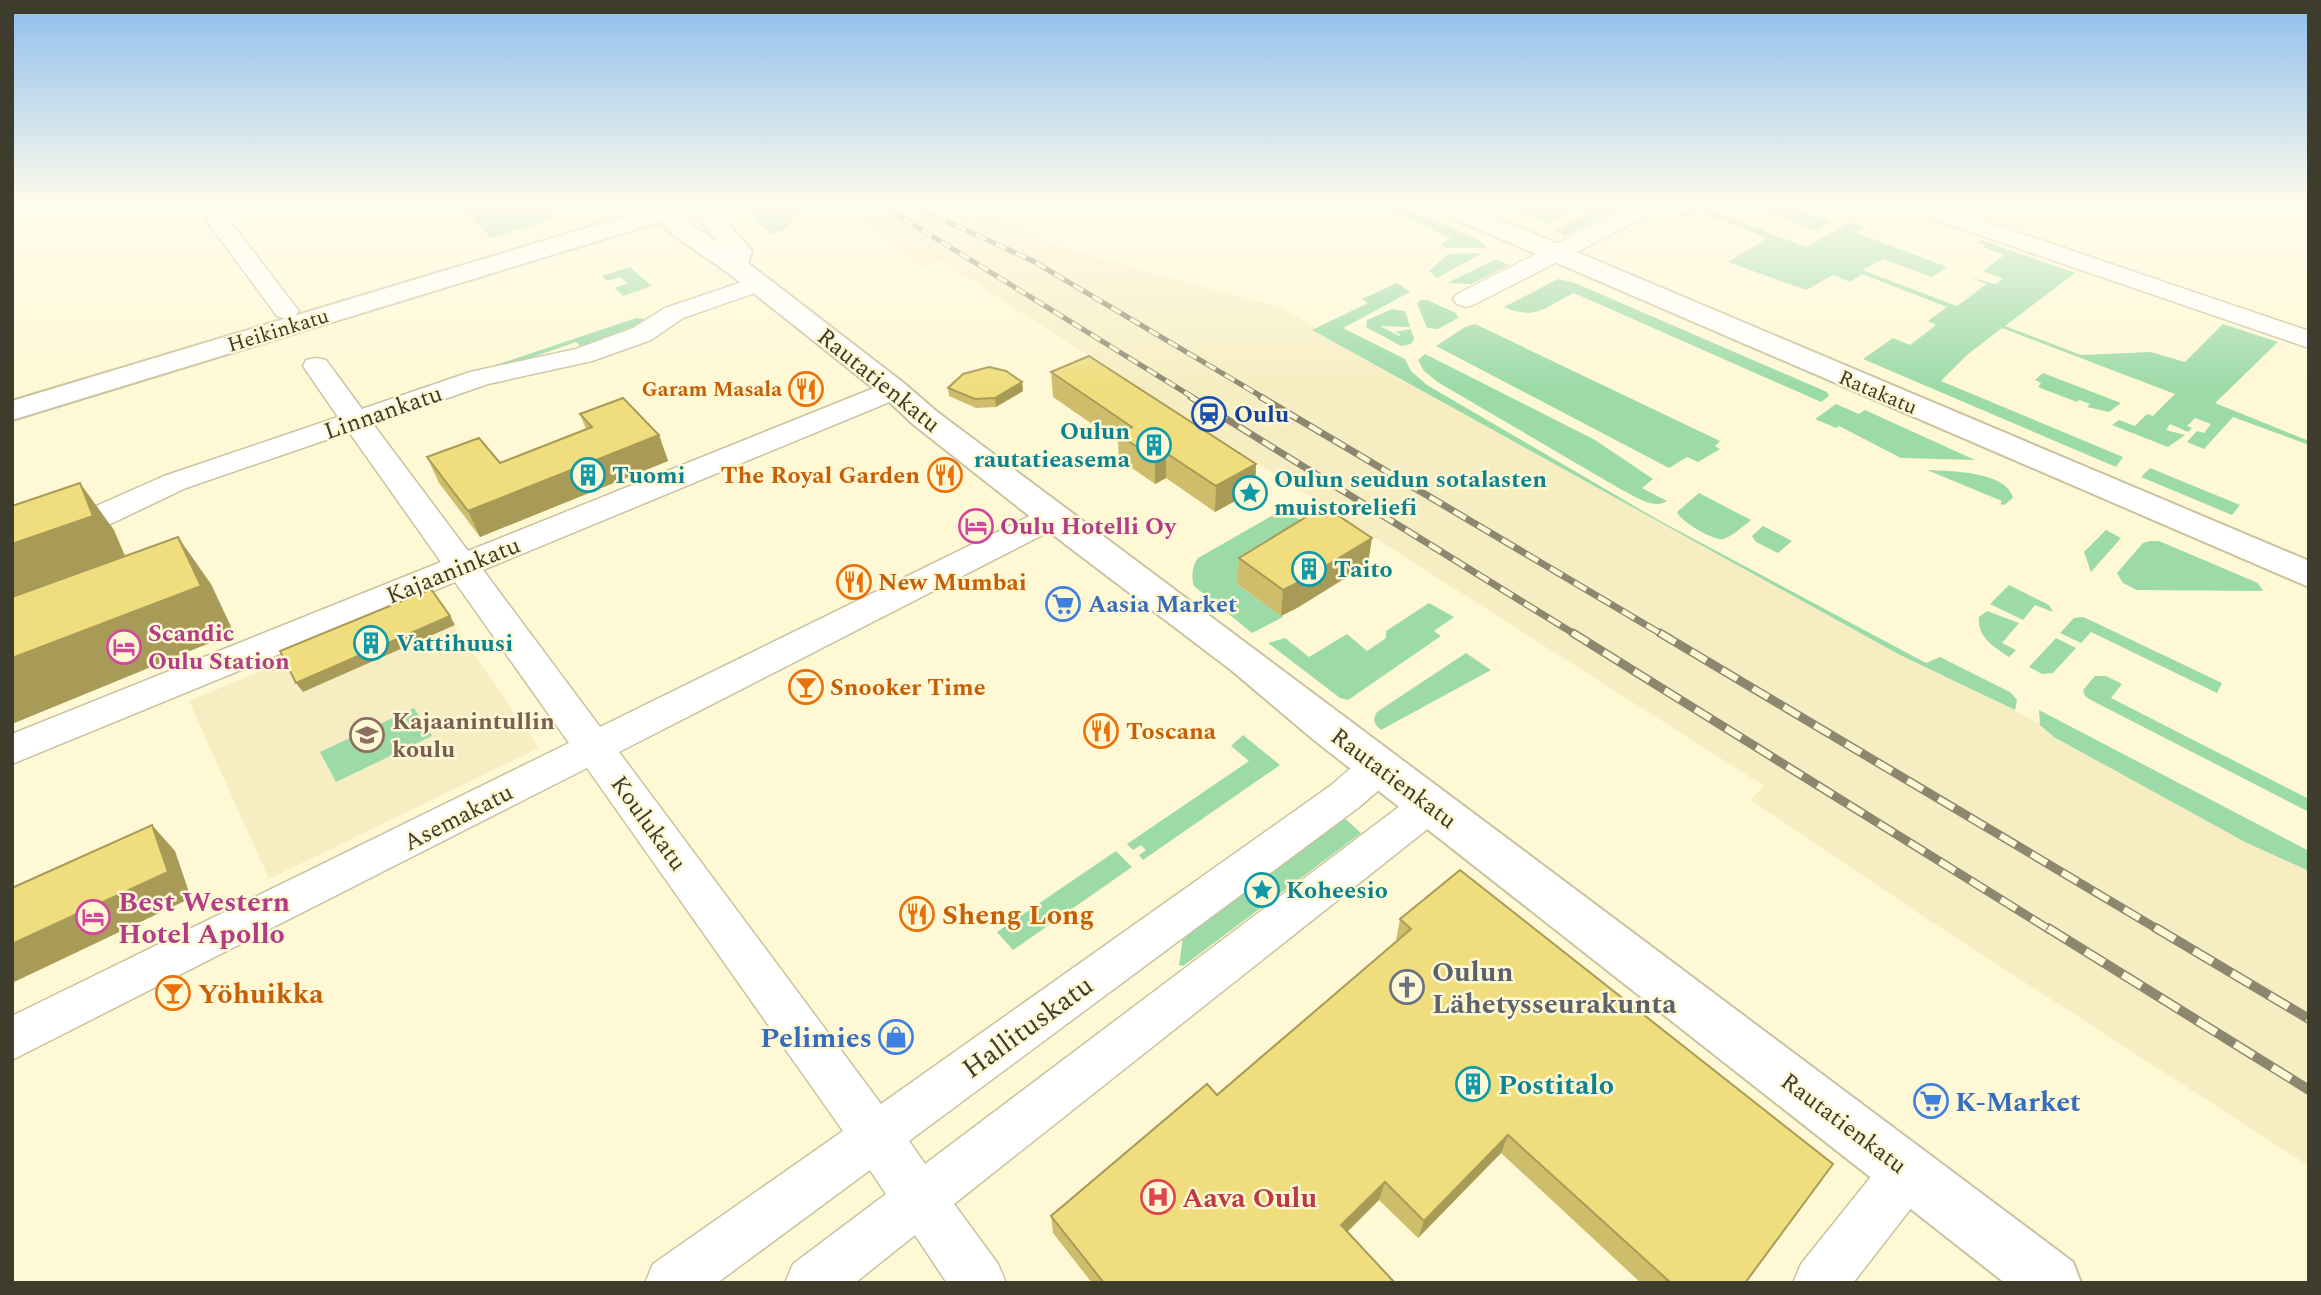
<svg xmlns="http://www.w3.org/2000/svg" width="2321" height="1295" font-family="Spectral,serif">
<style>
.built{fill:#f6eec2}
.green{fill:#9cdaa8}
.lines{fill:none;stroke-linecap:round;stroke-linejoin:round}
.street-casing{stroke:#c9c3a0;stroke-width:3}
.secondary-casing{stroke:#c9c3a0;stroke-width:4}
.primary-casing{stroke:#c9c3a0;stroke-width:4}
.street{fill:#fff;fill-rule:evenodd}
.secondary{fill:#fff;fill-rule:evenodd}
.primary{fill:#fff;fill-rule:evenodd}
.rail-far3-casing{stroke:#8c8870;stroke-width:5}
.rail-far2-casing{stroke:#8c8870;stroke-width:7}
.rail-far1-casing{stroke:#8c8870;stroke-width:9}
.rail-casing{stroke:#8c8870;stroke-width:10}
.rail-far3{stroke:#fff8d4;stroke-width:3.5;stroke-dasharray:11;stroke-linecap:butt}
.rail-far2{stroke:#fff8d4;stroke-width:4.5;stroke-dasharray:14;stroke-linecap:butt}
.rail-far1{stroke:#fff8d4;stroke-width:6;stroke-dasharray:18;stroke-linecap:butt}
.rail{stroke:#fff8d4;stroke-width:7;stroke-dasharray:22;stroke-linecap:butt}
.wall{fill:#cebe6c}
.shaded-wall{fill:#a89b58}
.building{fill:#f0dd7e;stroke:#a89b58;stroke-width:2}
.labels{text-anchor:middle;stroke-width:5;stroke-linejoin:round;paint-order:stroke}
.far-street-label{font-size:21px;fill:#3e3c2d;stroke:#fff8d4}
.far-food-label{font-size:21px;font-weight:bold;fill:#c56008;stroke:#fff8d4;text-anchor:end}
.street-label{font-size:24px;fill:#3e3c2d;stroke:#fff8d4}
.transit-label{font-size:24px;font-weight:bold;fill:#164399;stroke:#fff8d4;text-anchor:start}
.culture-label{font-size:24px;font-weight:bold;fill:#0d838f;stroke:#fff8d4;text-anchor:start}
.food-label{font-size:24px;font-weight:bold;fill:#c56008;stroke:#fff8d4;text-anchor:start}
.hotel-label{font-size:24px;font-weight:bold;fill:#b23c85;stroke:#fff8d4;text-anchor:start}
.shop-label{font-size:24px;font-weight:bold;fill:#366cbe;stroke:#fff8d4;text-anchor:start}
.education-label{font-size:24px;font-weight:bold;fill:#785e54;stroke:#fff8d4;text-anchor:start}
.near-hotel-label{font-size:28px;font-weight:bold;fill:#b23c85;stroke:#fff8d4;text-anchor:start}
.near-food-label{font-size:28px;font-weight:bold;fill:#c56008;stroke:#fff8d4;text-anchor:start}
.near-worship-label{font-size:28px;font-weight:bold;fill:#5b616d;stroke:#fff8d4;text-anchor:start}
.near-street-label{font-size:28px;fill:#3e3c2d;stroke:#fff8d4}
.near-shop-label{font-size:28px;font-weight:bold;fill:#366cbe;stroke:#fff8d4;text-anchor:end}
.near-culture-label{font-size:28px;font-weight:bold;fill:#0d838f;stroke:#fff8d4;text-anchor:start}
.near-health-label{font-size:28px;font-weight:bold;fill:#be3a42;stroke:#fff8d4;text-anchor:start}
</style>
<rect width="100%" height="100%" fill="#fff8d4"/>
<g class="built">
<path d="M 847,207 L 938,207 L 969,220 L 992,212 L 1049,244 L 1278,307 L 1317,328 L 1313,331 L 1900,655 L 2012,709 L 2215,819 L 2309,861 L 2309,1166 L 1927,919 L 1751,800 L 1764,786 L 939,260 L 920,268 Z"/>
<path d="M 435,598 L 539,748 L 269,879 L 189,701 Z"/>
</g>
<g class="green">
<path d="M 460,207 L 545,207 L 557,218 L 491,238 Z"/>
<path d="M 805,207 L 783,230 L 771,234 L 751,216 L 747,208 Z"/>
<path d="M 1381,207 L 1404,207 L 1479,240 L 1487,248 L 1445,248 L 1441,244 L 1451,238 Z"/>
<path d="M 1509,207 L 1580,207 L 1547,224 Z"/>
<path d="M 1600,207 L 1623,207 L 1565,236 L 1555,231 Z"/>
<path d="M 1695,207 L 1703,207 L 1806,247 L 1850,222 L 1865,227 L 1857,233 L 1947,267 L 1932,277 L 1883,259 L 1862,270 L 1957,306 L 1987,284 L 1968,277 L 1996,284 L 2003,279 L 1983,271 L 2004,255 L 1983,247 L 1985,245 L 1977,242 L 1981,240 L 2075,273 L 2005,326 L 2081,355 L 2151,352 L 2185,362 L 2223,324 L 2278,342 L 2215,403 L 2309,441 L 2309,445 L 2233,417 L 2204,449 L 2187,442 L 2197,431 L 2204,433 L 2211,424 L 2195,418 L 2187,426 L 2192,428 L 2188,432 L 2170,424 L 2166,430 L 2185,435 L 2168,447 L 2112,425 L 2119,420 L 2135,426 L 2147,414 L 2153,416 L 2175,394 L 2002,328 L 1967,355 L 1941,381 L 2123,457 L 2116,467 L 1863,359 L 1893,338 L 1910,345 L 1936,325 L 1928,321 L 1947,307 L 1862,274 L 1850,282 L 1833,275 L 1806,290 L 1728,262 L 1768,238 L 1697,211 L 1685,218 L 1679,215 Z"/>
<path d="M 1762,207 L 1794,207 L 1833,221 L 1816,231 L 1758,209 Z"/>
<path d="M 1482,253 L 1437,278 L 1429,271 L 1448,254 Z"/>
<path d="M 1496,259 L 1509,265 L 1471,284 L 1447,283 Z"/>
<path d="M 630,267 L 652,286 L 623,296 L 615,288 L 628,283 L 620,277 L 607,281 L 602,276 Z"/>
<path d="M 1558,279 L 1575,283 L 1827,392 L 1829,396 L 1821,402 L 1574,293 C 1545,307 1536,321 1504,307 Z"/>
<path d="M 1397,283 L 1410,292 L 1343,328 L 1405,359 L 1411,371 L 1427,385 L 1660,521 L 1926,663 L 1940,657 L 2010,692 L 2017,700 L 2015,710 L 1900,655 L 1312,330 L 1368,303 L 1362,299 Z"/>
<path d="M 1421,300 L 1427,300 L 1456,313 L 1458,318 L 1438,329 L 1427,328 L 1417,303 Z"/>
<path d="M 1392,309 L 1405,311 L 1410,327 L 1380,326 L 1399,336 L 1401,335 L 1395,332 L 1411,329 L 1414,339 L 1411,344 L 1401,346 L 1366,327 L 1367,320 Z"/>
<path d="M 636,318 L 644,319 L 630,334 L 584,350 L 576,342 L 487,373 L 484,369 Z"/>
<path d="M 1475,324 L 1720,441 L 1715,446 L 1720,449 L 1698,462 L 1687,457 L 1669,468 L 1436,346 L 1465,327 Z"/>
<path d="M 1425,354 L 1595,440 L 1653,479 L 1642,488 L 1667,501 C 1653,510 1635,496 1622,490 L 1439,383 L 1424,371 L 1418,360 Z"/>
<path d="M 2043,373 L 2121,403 L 2109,412 L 2087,407 L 2090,404 L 2079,400 L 2077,402 L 2038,387 L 2041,383 L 2035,380 Z"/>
<path d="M 1836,404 L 1859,414 L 1865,410 L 1975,460 L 1901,458 L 1839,426 L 1836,428 L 1815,419 Z"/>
<path d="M 2150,468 L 2240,505 L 2232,515 L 2141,477 Z"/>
<path d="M 1927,470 C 1948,471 2007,471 2013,498 L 2004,505 L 2000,504 L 2002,501 Z"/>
<path d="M 1699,493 L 1751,520 C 1743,526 1732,537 1723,539 C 1713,541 1680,521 1677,512 Z"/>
<path d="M 1282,510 L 1301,520 L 1238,585 L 1283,617 L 1252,633 L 1194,586 C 1191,576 1192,566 1198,558 Z"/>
<path d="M 1763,526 L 1792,541 L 1778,553 L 1756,542 L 1752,536 Z"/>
<path d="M 2106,530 L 2121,538 L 2091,572 L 2084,552 Z"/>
<path d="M 2150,541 L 2159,541 L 2258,583 L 2263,591 L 2137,590 L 2123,583 L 2117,573 L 2143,543 Z"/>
<path d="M 2009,585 L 2049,605 L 2053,612 L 2035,605 L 2023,620 L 1990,604 Z"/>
<path d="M 1429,603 L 1454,617 L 1434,631 L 1441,636 L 1348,700 L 1340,698 L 1268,643 L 1285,638 L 1309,657 L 1347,634 L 1367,651 L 1386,638 L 1386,631 Z"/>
<path d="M 1987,611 L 2019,623 L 2002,643 L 2016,650 L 2009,657 C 1994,647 1977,637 1979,617 Z"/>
<path d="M 2083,617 L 2092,621 L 2222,683 L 2217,693 L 2091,632 L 2081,643 L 2060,633 L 2074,618 Z"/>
<path d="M 2056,638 L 2076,648 L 2053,673 L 2042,674 L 2029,667 Z"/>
<path d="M 1466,653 L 1491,670 L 1381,730 C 1374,724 1372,720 1377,712 Z"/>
<path d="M 2095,676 L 2106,676 L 2122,684 L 2111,698 L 2309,799 L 2309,812 L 2089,699 L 2085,696 L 2083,690 Z"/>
<path d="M 414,708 L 432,736 L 336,782 L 320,752 Z"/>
<path d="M 2039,710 L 2309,851 L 2309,871 L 2247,843 L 2054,737 L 2040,725 Z"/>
<path d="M 1243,735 L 1280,765 L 1143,860 L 1139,855 L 1146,850 L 1141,845 L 1133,850 L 1127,844 L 1249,761 L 1231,746 Z"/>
<path d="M 1342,816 L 1361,833 L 1183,966 L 1179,965 L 1183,937 Z"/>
<path d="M 1116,851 L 1132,867 L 1013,950 L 997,932 Z"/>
</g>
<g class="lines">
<g class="street-casing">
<g id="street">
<path d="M 1629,207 L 1658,207 L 1655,212 L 1475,304 L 1466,307 L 1457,304 L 1453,299 L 1457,294 Z"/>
<path d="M 1909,207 L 1943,207 L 2309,331 L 2309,348 L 1912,212 Z"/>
<path d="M 217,213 L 225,215 L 295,306 L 299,311 L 295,316 L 286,319 L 277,316 L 206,220 L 209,215 Z"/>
<path d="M 757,277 L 766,279 L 769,284 L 766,289 L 683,318 L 651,340 L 592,361 L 488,384 L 373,424 L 468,551 L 884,384 L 894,382 L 904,384 L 908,390 L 904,396 L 483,570 L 600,727 L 1042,510 L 1053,507 L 1064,510 L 1069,517 L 1064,524 L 619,752 L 881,1104 L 1330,786 C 1350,770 1367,748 1394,757 L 1399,767 L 1394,777 L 1358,808 L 909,1141 L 925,1164 L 1416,794 L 1430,790 L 1444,794 L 1450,805 L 1444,816 L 954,1204 L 998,1264 L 1006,1283 L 947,1283 L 915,1235 L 855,1283 L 785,1283 L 793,1264 L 886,1194 L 870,1170 L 717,1283 L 645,1283 L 653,1264 L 843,1131 L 587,768 L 12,1060 L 12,1016 L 569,743 L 455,582 L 12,764 L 12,734 L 441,562 L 349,432 L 186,488 L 58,549 L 12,565 L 12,543 L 164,476 L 338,417 L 303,366 L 306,360 L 316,358 L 326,360 L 362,409 L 470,372 L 576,349 L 633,328 L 665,308 Z"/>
<path d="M 1908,1146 L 1926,1153 L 1933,1171 L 1926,1189 L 1853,1283 L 1793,1283 L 1801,1264 L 1890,1153 Z"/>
</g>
</g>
<g class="secondary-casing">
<g id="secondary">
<path d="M 646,207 L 672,207 L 690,224 L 718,242 L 689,207 L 714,207 L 752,251 L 748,263 L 905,384 L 936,411 L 2073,1262 L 2081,1283 L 2005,1283 L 1314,740 L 1231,670 L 1065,544 L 914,425 L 883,396 L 731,275 L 672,234 Z"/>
<path d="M 1436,207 L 1470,207 L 2309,561 L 2309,587 L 1439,212 Z"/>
</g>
</g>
<g class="primary-casing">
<path id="primary" d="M 656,207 L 695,207 L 692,212 L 12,420 L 12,401 Z"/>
</g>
<use href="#street" class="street"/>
<use href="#secondary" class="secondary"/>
<use href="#primary" class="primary"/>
<g class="rail-far3-casing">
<g id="rail-far3">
<path d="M 885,207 L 1194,398"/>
<path d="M 916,207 L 1033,261 L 1264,398"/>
</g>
</g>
<g class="rail-far2-casing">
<g id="rail-far2">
<path d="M 1191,397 L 1576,635"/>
<path d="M 1261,397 L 1663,635"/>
</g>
</g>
<g class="rail-far1-casing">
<g id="rail-far1">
<path d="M 1573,633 L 2050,930"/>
<path d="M 1660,633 L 2159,930"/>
</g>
</g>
<g class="rail-casing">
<g id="rail">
<path d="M 2048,928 L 2309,1090"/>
<path d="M 2156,928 L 2309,1019"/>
</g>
</g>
<use href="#rail-far3" class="rail-far3"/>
<use href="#rail-far2" class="rail-far2"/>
<use href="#rail-far1" class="rail-far1"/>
<use href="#rail" class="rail"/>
</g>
<g class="wall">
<path d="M 1051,372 L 1256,464 L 1255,490 L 1215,512 L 1166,478 L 1155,484 L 1119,459 L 1118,442 L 1053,397 Z"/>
<path d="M 1022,382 L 1023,391 L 996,407 L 976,408 L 949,396 L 948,388 Z"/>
<path d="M 580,414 L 659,435 L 668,461 L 480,537 L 439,483 L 427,457 L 500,463 L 586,429 Z"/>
<path d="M 1239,558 L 1368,564 L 1297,608 L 1281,616 L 1237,584 Z"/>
<path d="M 1460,870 L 1745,1283 L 1641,1283 L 1501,1153 L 1418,1238 L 1379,1200 L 1347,1232 L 1395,1283 L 1092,1283 L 1053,1233 L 1051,1216 L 1217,1095 L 1397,941 L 1396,940 L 1400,919 Z"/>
</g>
<g class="shaded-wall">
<path d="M 1022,382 L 1023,391 L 996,407 L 995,398 Z"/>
<path d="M 659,435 L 668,461 L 480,537 L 468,511 Z"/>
<path d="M 1166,453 L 1166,478 L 1155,484 L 1155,459 Z"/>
<path d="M 1256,464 L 1255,490 L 1215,512 L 1216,486 Z"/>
<path d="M 80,483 L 114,530 L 128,563 L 12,606 L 12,544 Z"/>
<path d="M 178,537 L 211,584 L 234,633 L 12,724 L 12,658 Z"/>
<path d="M 1372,538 L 1368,564 L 1297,608 L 1281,616 L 1283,590 Z"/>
<path d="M 450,616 L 455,625 L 303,692 L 296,683 Z"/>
<path d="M 152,825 L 175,851 L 191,898 L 12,983 L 12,944 Z"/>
<path d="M 1508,1135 L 1501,1153 L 1418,1238 L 1424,1221 Z"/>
<path d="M 1385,1182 L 1379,1200 L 1336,1243 L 1341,1225 Z"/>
</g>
<g class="building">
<path d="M 1089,356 L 1256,464 L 1216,486 L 1166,453 L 1155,459 L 1118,434 L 1132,427 L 1051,372 Z"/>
<path d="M 989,367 L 1006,371 L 1022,382 L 995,398 L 975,399 L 948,388 L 963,374 Z"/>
<path d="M 623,398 L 659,435 L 468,511 L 427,457 L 479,438 L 500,463 L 592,427 L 580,414 Z"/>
<path d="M 80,483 L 93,516 L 12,544 L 12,506 Z"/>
<path d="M 1324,506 L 1372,538 L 1299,582 L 1283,590 L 1239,558 Z"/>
<path d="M 178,537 L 201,586 L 12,658 L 12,597 Z"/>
<path d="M 431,589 L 450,616 L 296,683 L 280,651 Z"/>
<path d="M 152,825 L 168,872 L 12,944 L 12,888 Z"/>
<path d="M 1460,870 L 1833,1164 L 1745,1283 L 1671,1283 L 1508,1135 L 1424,1221 L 1385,1182 L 1341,1225 L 1395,1283 L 1104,1283 L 1051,1216 L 1207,1084 L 1217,1095 L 1411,929 L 1400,919 Z"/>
</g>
<linearGradient id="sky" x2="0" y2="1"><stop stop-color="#8ebeed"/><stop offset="0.53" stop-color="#fffcec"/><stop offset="1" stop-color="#fffcec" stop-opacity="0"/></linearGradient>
<rect width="2321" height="388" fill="url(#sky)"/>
<defs>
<g id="restaurant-ring" transform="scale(1.75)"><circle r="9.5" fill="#fff8d4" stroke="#e8710a" stroke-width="1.5"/><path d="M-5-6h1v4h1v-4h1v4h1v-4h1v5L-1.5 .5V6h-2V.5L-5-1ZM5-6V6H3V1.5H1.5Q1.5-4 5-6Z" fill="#e8710a"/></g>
<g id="station-ring" transform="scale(1.75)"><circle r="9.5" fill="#fff8d4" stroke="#1a4fb4" stroke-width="1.5"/><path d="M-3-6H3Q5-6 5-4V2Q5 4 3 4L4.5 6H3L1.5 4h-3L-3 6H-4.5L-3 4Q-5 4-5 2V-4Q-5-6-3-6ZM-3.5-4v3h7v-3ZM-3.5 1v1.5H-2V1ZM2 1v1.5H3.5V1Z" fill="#1a4fb4"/></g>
<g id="building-ring" transform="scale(1.75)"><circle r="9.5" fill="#fff8d4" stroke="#0f9aa8" stroke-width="1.5"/><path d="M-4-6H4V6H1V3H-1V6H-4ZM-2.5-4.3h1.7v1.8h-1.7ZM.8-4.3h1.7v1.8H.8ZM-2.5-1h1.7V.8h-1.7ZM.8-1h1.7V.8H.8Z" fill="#0f9aa8"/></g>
<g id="sight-ring" transform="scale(1.75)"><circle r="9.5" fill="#fff8d4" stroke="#0f9aa8" stroke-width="1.5"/><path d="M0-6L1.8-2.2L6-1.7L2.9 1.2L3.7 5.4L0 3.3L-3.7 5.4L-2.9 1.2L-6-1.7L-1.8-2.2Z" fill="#0f9aa8"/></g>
<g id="hotel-ring" transform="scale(1.75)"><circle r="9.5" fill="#fff8d4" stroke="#d1479c" stroke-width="1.5"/><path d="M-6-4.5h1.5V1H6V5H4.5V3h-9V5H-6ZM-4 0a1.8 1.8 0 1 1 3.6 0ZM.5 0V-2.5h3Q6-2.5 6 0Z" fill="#d1479c"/></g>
<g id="supermarket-ring" transform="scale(1.75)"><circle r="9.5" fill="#fff8d4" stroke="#3f7fe0" stroke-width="1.5"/><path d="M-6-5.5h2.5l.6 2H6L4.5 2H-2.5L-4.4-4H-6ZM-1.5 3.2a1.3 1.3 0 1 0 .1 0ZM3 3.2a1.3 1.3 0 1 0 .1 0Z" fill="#3f7fe0"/></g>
<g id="bar-ring" transform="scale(1.75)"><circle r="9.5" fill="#fff8d4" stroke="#e8710a" stroke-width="1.5"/><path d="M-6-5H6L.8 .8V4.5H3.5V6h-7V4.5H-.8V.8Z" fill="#e8710a"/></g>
<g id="school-ring" transform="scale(1.75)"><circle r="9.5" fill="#fff8d4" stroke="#8d6e63" stroke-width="1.5"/><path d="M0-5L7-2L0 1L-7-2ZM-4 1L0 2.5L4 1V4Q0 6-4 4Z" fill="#8d6e63"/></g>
<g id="church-ring" transform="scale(1.75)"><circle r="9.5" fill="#fff8d4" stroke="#6b7280" stroke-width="1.5"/><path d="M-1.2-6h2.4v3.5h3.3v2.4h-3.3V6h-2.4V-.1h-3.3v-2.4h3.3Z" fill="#6b7280"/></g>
<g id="shop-ring" transform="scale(1.75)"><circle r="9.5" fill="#fff8d4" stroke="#3f7fe0" stroke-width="1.5"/><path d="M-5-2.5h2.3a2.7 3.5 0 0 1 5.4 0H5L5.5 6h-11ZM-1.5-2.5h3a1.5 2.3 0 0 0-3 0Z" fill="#3f7fe0"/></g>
<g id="hospital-ring" transform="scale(1.75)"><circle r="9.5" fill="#fff8d4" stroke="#e0444e" stroke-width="1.5"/><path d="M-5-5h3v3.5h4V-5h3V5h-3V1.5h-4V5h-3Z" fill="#e0444e"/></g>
</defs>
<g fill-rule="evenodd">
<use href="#restaurant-ring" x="806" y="389"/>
<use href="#station-ring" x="1209" y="414"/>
<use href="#building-ring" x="1154" y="445"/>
<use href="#building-ring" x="588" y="475"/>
<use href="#restaurant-ring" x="945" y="475"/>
<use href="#sight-ring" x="1250" y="493"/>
<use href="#hotel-ring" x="976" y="526"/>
<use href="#building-ring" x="1309" y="569"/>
<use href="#restaurant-ring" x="854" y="582"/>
<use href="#supermarket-ring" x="1063" y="604"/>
<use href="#building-ring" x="371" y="643"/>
<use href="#hotel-ring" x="124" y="647"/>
<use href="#bar-ring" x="806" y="687"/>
<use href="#restaurant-ring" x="1101" y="731"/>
<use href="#school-ring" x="367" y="735"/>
<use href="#sight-ring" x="1262" y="890"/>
<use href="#restaurant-ring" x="917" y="914"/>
<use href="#hotel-ring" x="93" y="917"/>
<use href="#church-ring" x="1407" y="987"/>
<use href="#bar-ring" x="173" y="993"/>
<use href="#shop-ring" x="896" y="1037"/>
<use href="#building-ring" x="1473" y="1084"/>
<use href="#supermarket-ring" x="1931" y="1101"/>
<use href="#hospital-ring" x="1158" y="1197"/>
</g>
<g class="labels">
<g class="far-street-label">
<text transform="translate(278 330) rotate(-17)" y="7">Heikinkatu</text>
<text transform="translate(1878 392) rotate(23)" y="7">Ratakatu</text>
</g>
<g class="far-food-label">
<text x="782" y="396">Garam Masala</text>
</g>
<g class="street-label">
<text transform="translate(879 380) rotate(39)" y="8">Rautatienkatu</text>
<text transform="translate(383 412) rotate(-19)" y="8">Linnankatu</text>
<text transform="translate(453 570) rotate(-22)" y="8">Kajaaninkatu</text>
<text transform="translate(1394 778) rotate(37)" y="8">Rautatienkatu</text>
<text transform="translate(458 817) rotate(-27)" y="8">Asemakatu</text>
<text transform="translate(649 823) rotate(54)" y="8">Koulukatu</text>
<text transform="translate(1844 1123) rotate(37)" y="8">Rautatienkatu</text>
</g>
<g class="transit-label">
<text x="1234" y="422">Oulu</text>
</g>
<g class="culture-label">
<text x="1130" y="439" text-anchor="end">Oulun<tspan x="1130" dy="28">rautatieasema</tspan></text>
<text x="612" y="483">Tuomi</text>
<text x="1274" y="487">Oulun seudun sotalasten<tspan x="1274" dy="28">muistoreliefi</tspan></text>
<text x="1334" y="577">Taito</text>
<text x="396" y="651">Vattihuusi</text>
<text x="1286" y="898">Koheesio</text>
</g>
<g class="food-label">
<text x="920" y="483" text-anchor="end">The Royal Garden</text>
<text x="878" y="590">New Mumbai</text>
<text x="830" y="695">Snooker Time</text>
<text x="1126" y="739">Toscana</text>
</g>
<g class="hotel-label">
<text x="1000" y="534">Oulu Hotelli Oy</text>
<text x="148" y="641">Scandic<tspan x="148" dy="28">Oulu Station</tspan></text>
</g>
<g class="shop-label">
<text x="1088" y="612">Aasia Market</text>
</g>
<g class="education-label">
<text x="392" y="729">Kajaanintullin<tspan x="392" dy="28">koulu</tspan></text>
</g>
<g class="near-hotel-label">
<text x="118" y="911">Best Western<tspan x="118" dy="32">Hotel Apollo</tspan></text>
</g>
<g class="near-food-label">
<text x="942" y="924">Sheng Long</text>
<text x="198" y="1003">Yöhuikka</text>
</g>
<g class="near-worship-label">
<text x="1432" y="981">Oulun<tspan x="1432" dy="32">Lähetysseurakunta</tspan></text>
</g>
<g class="near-street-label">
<text transform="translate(1027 1026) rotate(-36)" y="10">Hallituskatu</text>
</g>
<g class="near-shop-label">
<text x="872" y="1047">Pelimies</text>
<text x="1955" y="1111" text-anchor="start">K-Market</text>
</g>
<g class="near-culture-label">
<text x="1498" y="1094">Postitalo</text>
</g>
<g class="near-health-label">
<text x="1182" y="1207">Aava Oulu</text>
</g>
</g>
<rect width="2321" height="1295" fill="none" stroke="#3e3c2d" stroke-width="28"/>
</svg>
